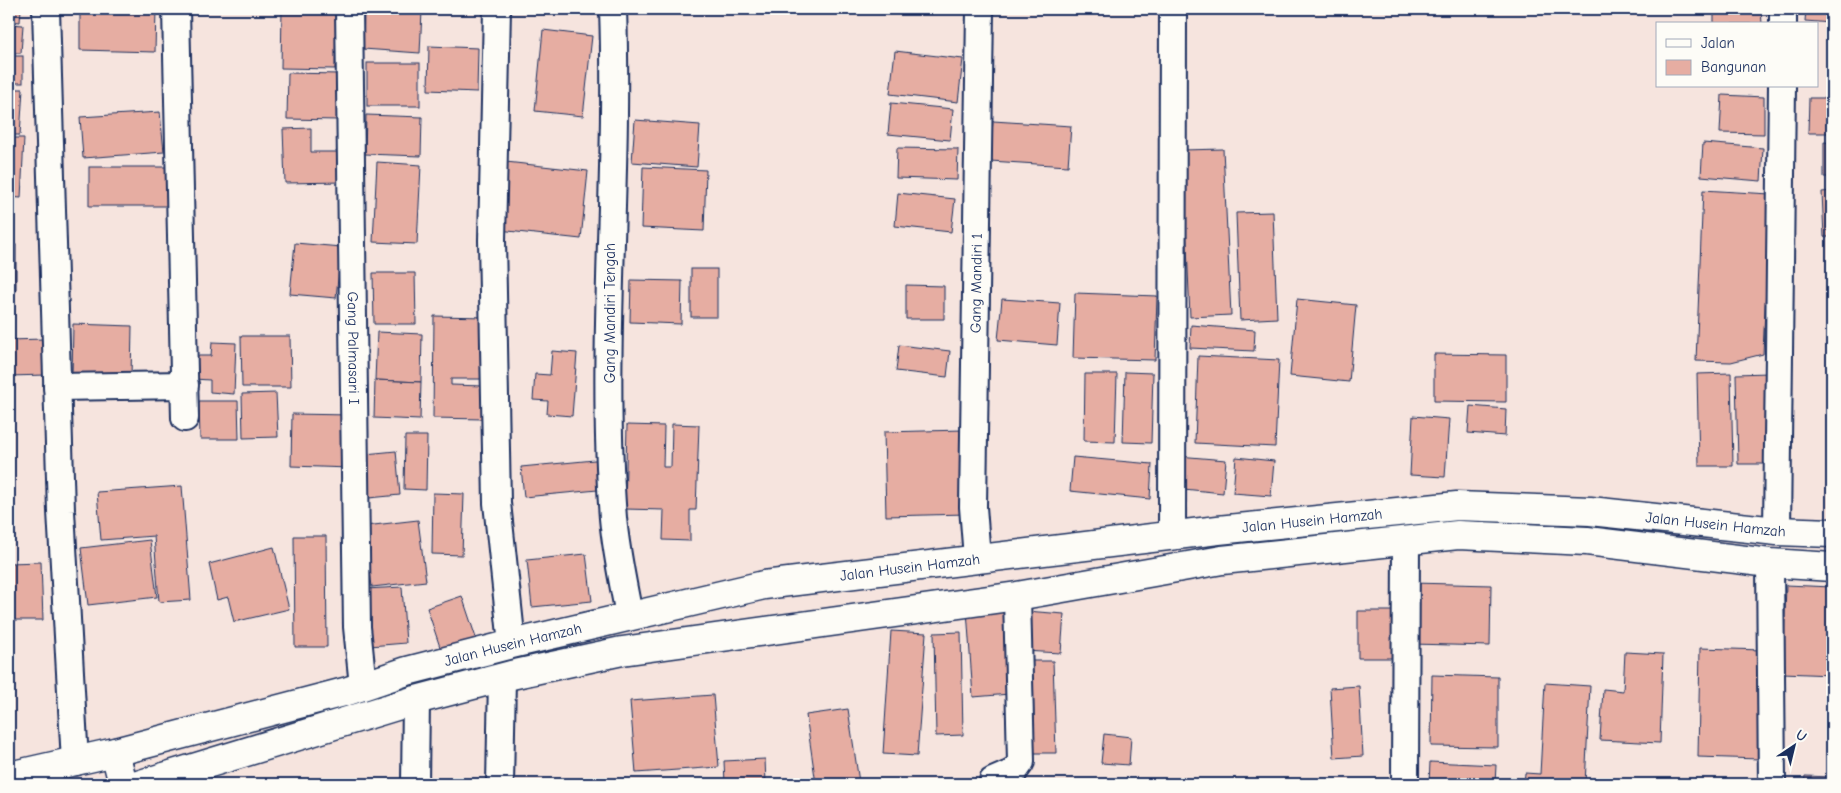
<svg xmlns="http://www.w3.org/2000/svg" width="1841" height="793" font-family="'Comic Neue',sans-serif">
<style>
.building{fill:#e6ada2;stroke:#1b2f5e}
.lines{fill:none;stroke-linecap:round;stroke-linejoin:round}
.minor-casing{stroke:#1b2f5e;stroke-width:30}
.tertiary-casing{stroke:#1b2f5e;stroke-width:31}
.minor{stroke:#fdfcf7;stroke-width:26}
.tertiary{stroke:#fdfcf7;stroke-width:28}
.labels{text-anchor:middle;stroke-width:4;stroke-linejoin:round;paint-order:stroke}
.street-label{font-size:15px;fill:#1b2f5e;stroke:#fdfcf7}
</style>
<rect width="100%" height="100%" fill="#f6e4de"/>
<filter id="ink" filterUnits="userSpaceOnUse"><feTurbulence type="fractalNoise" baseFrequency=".02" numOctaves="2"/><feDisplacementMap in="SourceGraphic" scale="10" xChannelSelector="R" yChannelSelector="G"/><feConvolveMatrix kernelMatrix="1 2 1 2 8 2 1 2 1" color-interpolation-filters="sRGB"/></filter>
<g filter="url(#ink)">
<g class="building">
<path d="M 9,9 L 21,9 L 20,22 L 9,21 Z"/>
<path d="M 80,9 L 156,9 L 155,52 L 80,50 Z"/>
<path d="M 282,9 L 336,9 L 335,69 L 281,68 Z"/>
<path d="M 364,9 L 422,11 L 420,53 L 363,49 Z"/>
<path d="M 1714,9 L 1761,9 L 1762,24 L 1714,24 Z"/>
<path d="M 1806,9 L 1832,9 L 1832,23 L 1805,21 Z"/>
<path d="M 9,24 L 23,25 L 21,53 L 9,53 Z"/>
<path d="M 543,30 L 592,36 L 583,116 L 535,111 Z"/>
<path d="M 429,46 L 478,48 L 477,92 L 428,90 Z"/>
<path d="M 895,51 L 963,59 L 958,102 L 890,94 Z"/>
<rect x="9" y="56" width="14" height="27"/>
<rect x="367" y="63" width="53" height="43"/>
<path d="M 288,73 L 338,74 L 338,120 L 287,119 Z"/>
<path d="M 9,89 L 23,89 L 20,135 L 9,135 Z"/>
<path d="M 1722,95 L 1764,97 L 1764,134 L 1720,133 Z"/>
<path d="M 1809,98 L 1832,98 L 1832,133 L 1808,133 Z"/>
<path d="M 891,103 L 953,109 L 950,140 L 888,134 Z"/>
<path d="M 160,112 L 164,152 L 83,158 L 80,117 Z"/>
<path d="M 366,115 L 422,117 L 421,156 L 365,154 Z"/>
<path d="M 635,120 L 700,125 L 697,167 L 632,162 Z"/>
<path d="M 993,121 L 1071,126 L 1068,166 L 990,161 Z"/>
<path d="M 311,128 L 311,152 L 343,152 L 343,182 L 285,183 L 283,129 Z"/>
<path d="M 9,138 L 24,138 L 21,198 L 9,197 Z"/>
<path d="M 1824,142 L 1832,143 L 1832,177 L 1824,177 Z"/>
<path d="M 1703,143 L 1763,148 L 1761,181 L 1701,176 Z"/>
<path d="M 897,148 L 958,149 L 957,180 L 896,178 Z"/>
<path d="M 1223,149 L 1231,315 L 1190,317 L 1183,150 Z"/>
<path d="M 377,162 L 421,165 L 417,244 L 373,242 Z"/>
<path d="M 506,162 L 588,171 L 581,239 L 499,230 Z"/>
<rect x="89" y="167" width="78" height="39"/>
<path d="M 643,167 L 706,170 L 704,231 L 641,228 Z"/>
<path d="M 1703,190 L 1770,194 L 1763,354 L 1731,362 L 1696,361 Z"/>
<path d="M 1832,191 L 1832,237 L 1824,237 L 1822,192 Z"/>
<path d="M 898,193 L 955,199 L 951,232 L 895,226 Z"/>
<path d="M 9,212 L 12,212 L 13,242 L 9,242 Z"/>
<path d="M 1273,212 L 1277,318 L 1240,320 L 1236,213 Z"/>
<path d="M 295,243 L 341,247 L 336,298 L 290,294 Z"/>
<rect x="9" y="245" width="7" height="46"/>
<rect x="691" y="269" width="26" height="48"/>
<path d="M 373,273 L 415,273 L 416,324 L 374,324 Z"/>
<path d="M 631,280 L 682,281 L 681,324 L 630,322 Z"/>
<path d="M 906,285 L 944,286 L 944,319 L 906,319 Z"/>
<path d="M 1075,293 L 1157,296 L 1155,360 L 1073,358 Z"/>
<path d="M 1002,299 L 1060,303 L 1057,345 L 998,340 Z"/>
<path d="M 1297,299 L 1356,305 L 1349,382 L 1290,376 Z"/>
<path d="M 434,316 L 487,317 L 487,379 L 451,379 L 451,385 L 483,386 L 483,419 L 433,418 Z"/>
<path d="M 73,324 L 132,326 L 131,378 L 72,377 Z"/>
<path d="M 1191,325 L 1255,330 L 1254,351 L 1190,348 Z"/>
<path d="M 377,332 L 422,334 L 421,382 L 375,380 Z"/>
<path d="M 241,336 L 290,336 L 291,387 L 242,387 Z"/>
<path d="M 44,339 L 46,375 L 9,376 L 9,340 Z"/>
<path d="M 212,342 L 236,343 L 234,394 L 210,392 L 210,380 L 194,379 L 195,356 L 211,356 Z"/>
<path d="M 899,345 L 950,351 L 947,377 L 896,371 Z"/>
<path d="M 552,351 L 577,353 L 572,416 L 547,414 L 548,401 L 533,400 L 535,374 L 550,375 Z"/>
<path d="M 1434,354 L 1506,355 L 1506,402 L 1434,401 Z"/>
<path d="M 1198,356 L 1279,360 L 1275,447 L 1195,443 Z"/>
<path d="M 1125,372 L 1153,373 L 1151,443 L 1123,442 Z"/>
<path d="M 1731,373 L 1733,466 L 1699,466 L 1697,374 Z"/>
<path d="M 1769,373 L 1771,464 L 1738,464 L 1736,374 Z"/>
<path d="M 1085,374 L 1117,374 L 1115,442 L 1084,441 Z"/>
<path d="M 375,380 L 421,382 L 420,420 L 374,418 Z"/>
<path d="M 276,393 L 278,437 L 243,438 L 242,394 Z"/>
<path d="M 199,401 L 238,401 L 239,439 L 200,439 Z"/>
<path d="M 1470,406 L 1506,409 L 1505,436 L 1468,433 Z"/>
<path d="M 292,414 L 350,415 L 350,468 L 291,466 Z"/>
<path d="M 1413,416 L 1449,419 L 1445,477 L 1410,475 Z"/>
<path d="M 672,424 L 699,425 L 696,510 L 690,510 L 690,541 L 663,540 L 664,510 L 625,509 L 627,425 L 664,426 L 663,467 L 671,467 Z"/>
<path d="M 963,430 L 966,514 L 886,516 L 884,432 Z"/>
<path d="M 405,436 L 427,436 L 426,490 L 404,489 Z"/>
<path d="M 396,451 L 400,495 L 369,498 L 365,454 Z"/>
<path d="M 1178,456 L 1226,460 L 1223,493 L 1174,488 Z"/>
<path d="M 1073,457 L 1152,464 L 1150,499 L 1070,491 Z"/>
<path d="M 1236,457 L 1274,461 L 1271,496 L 1233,493 Z"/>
<path d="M 605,459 L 608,489 L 524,497 L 521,467 Z"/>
<path d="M 182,486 L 191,600 L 159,602 L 154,536 L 101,540 L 97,492 Z"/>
<path d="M 433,493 L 464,494 L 462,555 L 432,554 Z"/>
<path d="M 418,520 L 426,581 L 372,587 L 365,526 Z"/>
<path d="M 294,536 L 326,536 L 327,647 L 295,647 Z"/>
<path d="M 150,540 L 157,597 L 88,605 L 81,548 Z"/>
<path d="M 274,547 L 289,609 L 234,622 L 228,597 L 217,600 L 209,564 Z"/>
<path d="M 586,554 L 592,601 L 532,607 L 527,560 Z"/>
<path d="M 41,562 L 43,620 L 11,620 L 11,644 L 9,644 L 9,563 Z"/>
<path d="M 1413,583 L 1491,585 L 1490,646 L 1412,644 Z"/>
<path d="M 1786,585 L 1832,587 L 1832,675 L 1783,673 Z"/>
<path d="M 402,587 L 406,643 L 370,646 L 366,589 Z"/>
<path d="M 462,596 L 476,638 L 441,650 L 427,608 Z"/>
<path d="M 1004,608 L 1010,694 L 973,697 L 967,610 Z"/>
<path d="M 1026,611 L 1064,614 L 1061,653 L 1023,651 Z"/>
<path d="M 1358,611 L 1394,611 L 1395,658 L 1358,658 Z"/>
<path d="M 891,631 L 926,633 L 917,756 L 883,754 Z"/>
<path d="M 961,632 L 963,735 L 936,736 L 934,633 Z"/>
<path d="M 1700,648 L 1762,650 L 1760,759 L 1698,757 Z"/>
<path d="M 1625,652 L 1663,654 L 1660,743 L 1600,740 L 1603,689 L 1623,691 Z"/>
<path d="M 1024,661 L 1053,661 L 1056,753 L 1026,753 Z"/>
<path d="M 1432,675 L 1498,677 L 1498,747 L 1431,746 Z"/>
<path d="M 1545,683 L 1590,686 L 1585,784 L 1524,784 L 1525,773 L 1540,774 Z"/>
<path d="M 1359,686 L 1363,756 L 1334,758 L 1330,688 Z"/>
<path d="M 713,695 L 719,767 L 636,773 L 630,701 Z"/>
<path d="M 848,709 L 859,782 L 816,784 L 806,715 Z"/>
<path d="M 1104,734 L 1131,737 L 1129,765 L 1101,763 Z"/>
<path d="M 765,759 L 766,784 L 725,784 L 724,761 Z"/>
<path d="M 1430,762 L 1496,765 L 1495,784 L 1429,784 Z"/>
<path d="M 1805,776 L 1832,777 L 1832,784 L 1804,784 Z"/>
<path d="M 716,781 L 717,784 L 686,784 Z"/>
</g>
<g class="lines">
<g class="minor-casing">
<g id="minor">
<path d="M 46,9 L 61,511 L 75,762"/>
<path d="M 176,9 L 185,418"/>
<path id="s1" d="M 349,9 L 357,627 L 363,686"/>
<path d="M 497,9 L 492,240 L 497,503 L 512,644"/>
<path d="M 613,9 C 619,178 600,349 613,518 C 616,551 623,583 629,615"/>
<path d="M 1783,24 L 1783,9"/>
<path d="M 57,387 L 185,385"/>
<path d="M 1777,531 L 1782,86"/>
<path d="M 1172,535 L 1173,9"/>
<path id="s2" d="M 977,558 L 973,507 L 980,9"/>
<path d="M 1770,563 L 1772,784"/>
<path d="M 415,784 L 416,700"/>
<path d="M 500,784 L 502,678"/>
<path d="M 993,784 L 993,781 L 1014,772 L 1021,762 L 1017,596"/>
<path d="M 1405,784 L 1406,541"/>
</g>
</g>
<g class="tertiary-casing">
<g id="tertiary">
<path d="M 115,752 L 123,784"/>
<path id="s3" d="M 9,776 L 115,752 L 348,691 L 407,671 L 512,644 L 764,585 L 1218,530 L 1457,506 L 1590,511 L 1777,531 L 1832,533"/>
<path d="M 141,784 L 416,700 L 511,675 L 622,651 L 1017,596 L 1222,560 L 1458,535 L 1587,541 L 1770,563 L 1832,567"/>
</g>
</g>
<use href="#minor" class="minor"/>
<use href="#tertiary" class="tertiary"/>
</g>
</g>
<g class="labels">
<g class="street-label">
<text dy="5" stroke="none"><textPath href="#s2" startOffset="275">Gang Mandiri 1</textPath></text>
<text transform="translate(610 313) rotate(-90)" y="5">Gang Mandiri Tengah</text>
<text dy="5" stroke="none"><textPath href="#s1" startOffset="339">Gang Palmasari I</textPath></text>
<text dy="5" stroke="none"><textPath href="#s3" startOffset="1331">Jalan Husein Hamzah</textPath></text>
<text dy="5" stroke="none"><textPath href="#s3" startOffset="1736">Jalan Husein Hamzah</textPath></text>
<text dy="5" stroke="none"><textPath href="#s3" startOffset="926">Jalan Husein Hamzah</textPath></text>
<text dy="5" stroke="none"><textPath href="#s3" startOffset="521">Jalan Husein Hamzah</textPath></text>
</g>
</g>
<rect width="1841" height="793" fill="none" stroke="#fdfcf7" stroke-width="30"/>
<rect x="15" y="15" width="1811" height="763" fill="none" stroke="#1b2f5e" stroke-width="2" filter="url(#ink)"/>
<rect x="1656" y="22" width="162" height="65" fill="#fdfcf7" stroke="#a3aaba"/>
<rect x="1666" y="39" width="25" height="8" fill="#fdfcf7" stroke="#a3aaba"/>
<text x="1701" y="48" font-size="15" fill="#1b2f5e">Jalan</text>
<rect x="1666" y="60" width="25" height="15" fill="#e6ada2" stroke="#a3aaba"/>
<text x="1701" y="72" font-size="15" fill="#1b2f5e">Bangunan</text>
<g transform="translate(1794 746) rotate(35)" stroke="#fdfcf7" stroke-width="4" paint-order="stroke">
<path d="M0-4L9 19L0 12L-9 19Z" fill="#1b2f5e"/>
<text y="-8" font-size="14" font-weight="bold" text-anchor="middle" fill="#1b2f5e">U</text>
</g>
</svg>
